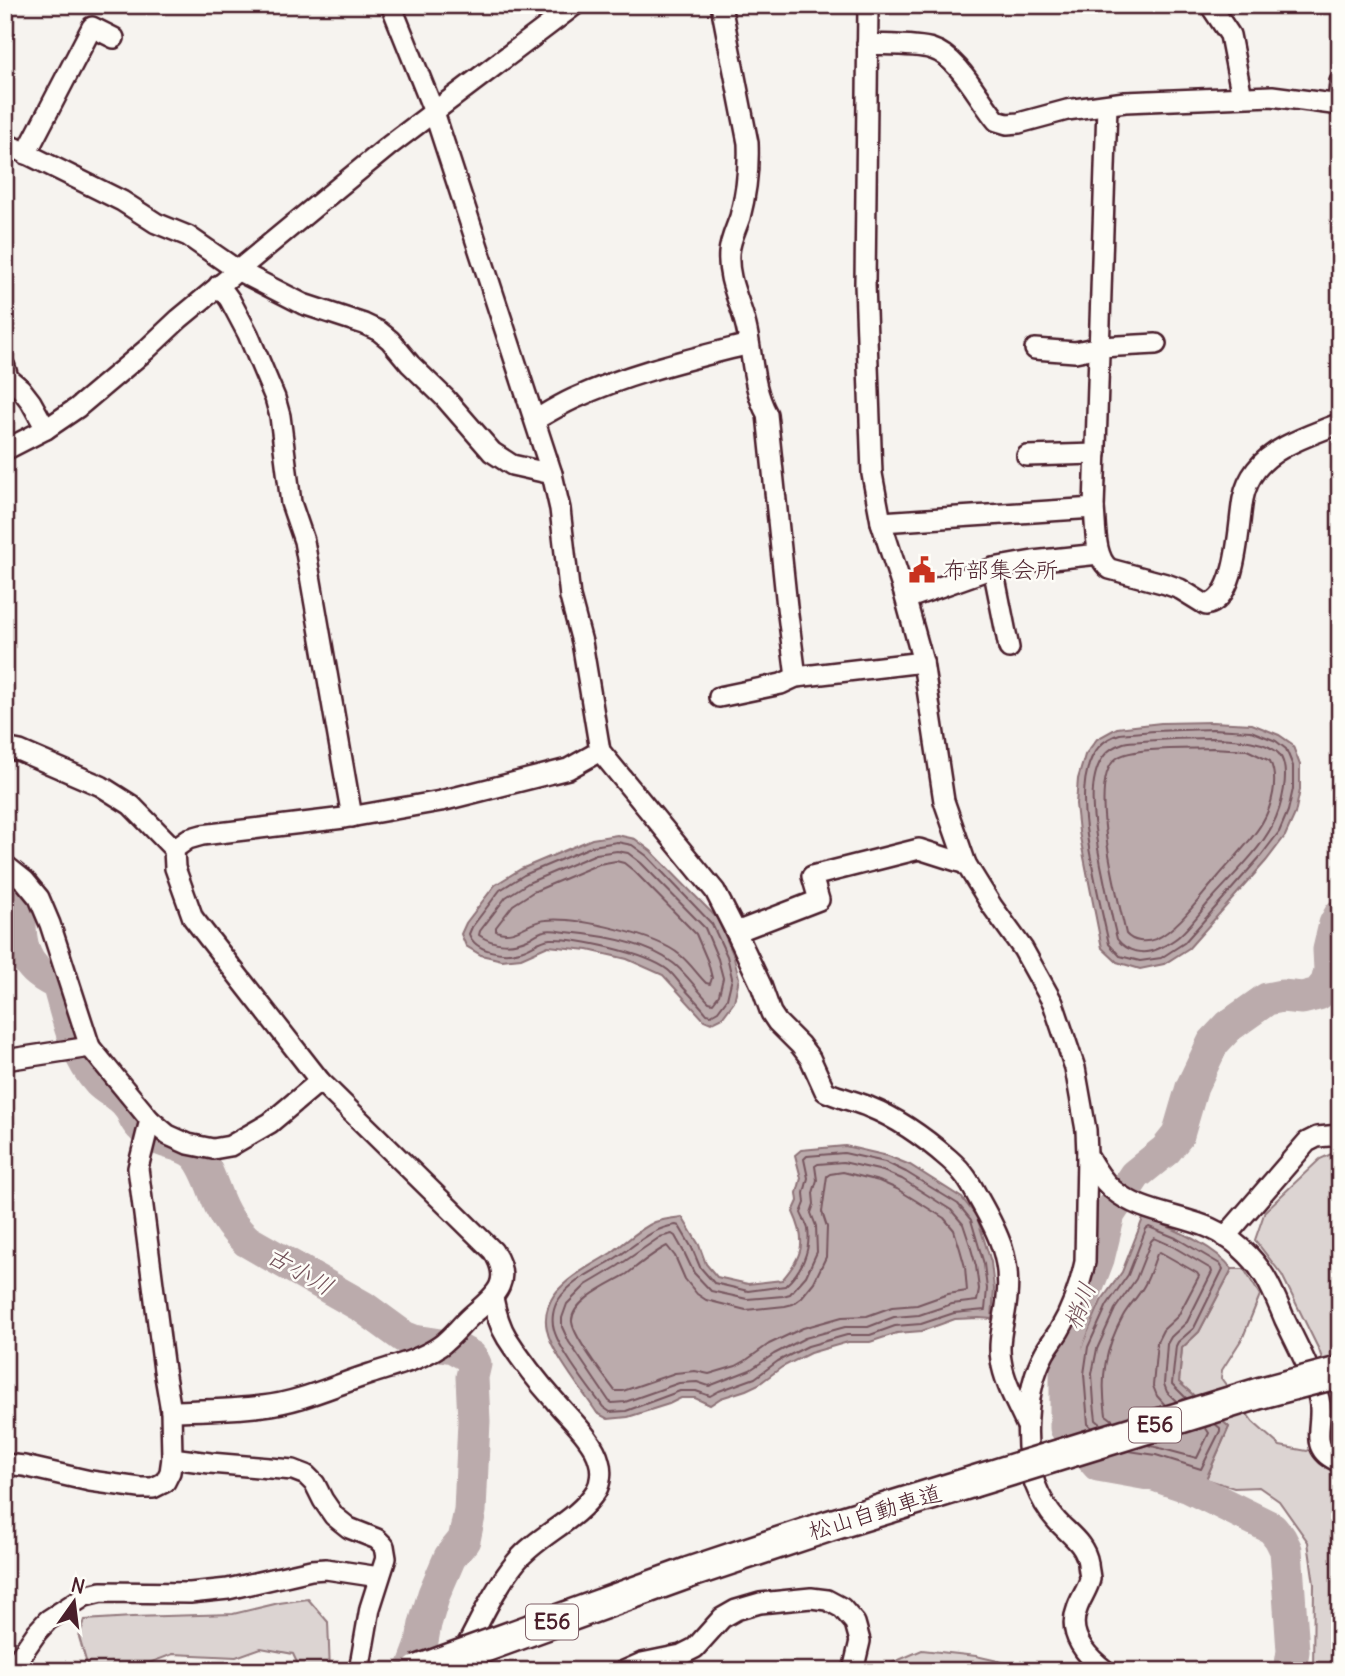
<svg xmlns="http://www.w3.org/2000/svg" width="1345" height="1676" font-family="Delius,'Klee One',sans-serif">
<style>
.green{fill:#dcd4d2;stroke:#937a7e;stroke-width:2}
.water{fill:#bbabac;stroke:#8e7378;stroke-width:2}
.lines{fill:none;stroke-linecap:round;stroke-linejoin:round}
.shore{stroke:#77575f;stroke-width:2}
.river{stroke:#bbabac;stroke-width:33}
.minor-casing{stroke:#4a1f2b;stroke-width:24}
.highway-casing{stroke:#4a1f2b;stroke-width:35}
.minor{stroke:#fdfcf7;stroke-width:19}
.highway{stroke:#fdfcf7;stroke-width:30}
.highway-bridge-casing{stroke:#4a1f2b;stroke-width:35;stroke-linecap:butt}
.highway-bridge{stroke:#fdfcf7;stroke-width:30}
.labels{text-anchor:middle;stroke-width:5;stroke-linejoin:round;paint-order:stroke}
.shield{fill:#fdfcf7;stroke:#806168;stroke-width:2}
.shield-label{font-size:21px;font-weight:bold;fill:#4a1f2b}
.poi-label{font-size:23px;fill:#4a1f2b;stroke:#fdfcf7;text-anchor:start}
.street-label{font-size:23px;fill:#4a1f2b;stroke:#fdfcf7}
.water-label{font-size:24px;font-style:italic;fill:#725058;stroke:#fdfcf7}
</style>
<rect width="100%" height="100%" fill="#f6f3ef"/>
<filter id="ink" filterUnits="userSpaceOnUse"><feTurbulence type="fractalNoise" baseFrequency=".0143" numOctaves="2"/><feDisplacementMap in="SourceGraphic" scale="14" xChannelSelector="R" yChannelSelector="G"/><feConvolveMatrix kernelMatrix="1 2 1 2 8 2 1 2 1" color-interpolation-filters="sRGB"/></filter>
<g filter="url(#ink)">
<g class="green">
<path d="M 1340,1150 L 1340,1671 L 1313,1671 L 1314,1584 L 1308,1542 L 1279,1501 L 1259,1487 L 1234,1488 L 1206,1479 L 1229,1427 L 1179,1383 L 1182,1348 L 1199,1332 L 1232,1269 L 1244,1269 L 1260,1295 L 1243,1337 L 1222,1370 L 1221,1378 L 1253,1422 L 1280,1446 L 1307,1451 L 1332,1437 L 1336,1399 L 1319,1350 L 1282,1275 L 1255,1240 L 1265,1211 L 1320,1159 Z"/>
<path d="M 308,1599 L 328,1622 L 330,1671 L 301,1671 L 293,1654 L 261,1648 L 236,1657 L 173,1654 L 128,1671 L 89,1671 L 79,1637 L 85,1620 L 132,1617 L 233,1614 L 279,1603 Z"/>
<path d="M 922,1650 L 976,1656 L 1024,1667 L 1030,1671 L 879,1671 L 880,1668 Z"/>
</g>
<g class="water">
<path d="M 1212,722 L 1252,724 L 1279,735 L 1292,744 L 1300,765 L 1300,790 L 1295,814 L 1285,836 L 1266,861 L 1189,948 L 1164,964 L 1140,969 L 1117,962 L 1102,948 L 1079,832 L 1076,804 L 1078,779 L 1085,755 L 1097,739 L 1117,728 L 1161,723 Z"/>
<path d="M 617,835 L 635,839 L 651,851 L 718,919 L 733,954 L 739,978 L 734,1002 L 723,1017 L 711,1023 L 704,1020 L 663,975 L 627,959 L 588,950 L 548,946 L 521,958 L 502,960 L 481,955 L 466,946 L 461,934 L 466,923 L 495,885 L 521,869 L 592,839 Z"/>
<path d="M 845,1146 L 888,1156 L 910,1165 L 962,1198 L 977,1217 L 991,1262 L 994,1289 L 992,1319 L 979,1318 L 955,1319 L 922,1331 L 897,1333 L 870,1342 L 848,1342 L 810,1353 L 782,1367 L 759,1384 L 746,1390 L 721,1398 L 710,1405 L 695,1398 L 681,1398 L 669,1404 L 628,1417 L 608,1419 L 597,1413 C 584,1393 551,1352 547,1330 C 543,1313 550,1297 562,1286 C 576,1272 594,1264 611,1253 C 625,1243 639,1229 655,1222 C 663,1219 673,1218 682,1217 L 699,1245 L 706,1264 L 717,1277 L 748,1284 L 782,1280 C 803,1256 807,1242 793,1212 L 798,1201 L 797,1193 L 801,1178 L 795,1155 L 801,1150 Z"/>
<path d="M 1144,1216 C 1171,1228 1214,1245 1232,1269 L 1199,1332 L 1182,1348 L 1179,1382 L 1229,1427 L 1206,1479 L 1154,1462 L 1115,1456 L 1082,1429 L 1076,1373 L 1082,1345 L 1101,1301 L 1122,1272 Z"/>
</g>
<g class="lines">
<g class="shore">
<path d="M 1212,729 L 1251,731 L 1276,741 L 1286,749 L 1293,766 L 1293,789 L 1288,811 L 1279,832 L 1260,857 L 1184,943 L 1161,958 L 1140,961 L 1120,956 L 1109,944 C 1103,917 1097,891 1092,864 C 1085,827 1069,748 1120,734 C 1127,733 1135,733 1142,732 C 1165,730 1189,730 1212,729 Z"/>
<path d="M 1212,738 C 1230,739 1266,739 1279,754 C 1292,770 1281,809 1272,826 C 1258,853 1230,878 1210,901 C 1200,912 1190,927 1178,937 C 1173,941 1166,945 1160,948 C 1144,956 1127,952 1117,939 C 1111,914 1106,890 1101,865 C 1095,832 1078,758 1121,744 C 1127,741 1136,742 1142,741 C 1165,739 1189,738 1212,738 Z"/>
<path d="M 1212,748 L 1247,750 L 1270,761 C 1279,780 1272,806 1262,823 C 1250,843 1232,860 1217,878 C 1200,897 1179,928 1156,939 C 1145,943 1133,942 1126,934 C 1119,901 1085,779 1117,758 C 1132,747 1192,749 1212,748 Z"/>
<path d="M 617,842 L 632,845 L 647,856 L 712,924 L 727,956 L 732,978 L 727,999 L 718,1011 L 711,1015 L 707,1014 C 699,1004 690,995 682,986 C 678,981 673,974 668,970 C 646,953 577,938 550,939 C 539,940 530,949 520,951 C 504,956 475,952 469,934 L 472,927 L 500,890 L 524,875 L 593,846 Z"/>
<path d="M 617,851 L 628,853 L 641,863 L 705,928 L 718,959 L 723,978 L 719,995 L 713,1003 L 709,1002 C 698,991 685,972 673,963 C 646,942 599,935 566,932 C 559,931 551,929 544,931 C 539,932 534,936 530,938 C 513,946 494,946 479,935 L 480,931 L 506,897 L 528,883 L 596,854 Z"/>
<path d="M 616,861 L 624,863 L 634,871 L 696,934 L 708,962 L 712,978 L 710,984 L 706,983 C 697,974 690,963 680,955 C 657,935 577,917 546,920 C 528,921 515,939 496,931 L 496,927 L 513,905 L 533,892 L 599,864 Z"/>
<path d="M 844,1153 L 885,1162 L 906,1172 L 958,1204 L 971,1220 L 984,1264 L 987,1289 L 985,1310 L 954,1313 L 921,1324 L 895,1326 L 870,1335 L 847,1335 L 808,1346 L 778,1361 L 755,1378 L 719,1391 L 710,1396 L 696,1391 L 680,1391 L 626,1411 L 610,1412 L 603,1407 C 589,1388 560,1351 554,1330 C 551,1320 553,1307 559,1299 C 571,1281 593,1272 611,1261 C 633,1248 650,1228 676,1225 L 679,1226 L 692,1248 L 700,1267 L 714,1283 L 748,1291 L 785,1286 C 801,1272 811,1251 808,1229 C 807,1224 803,1218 801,1213 L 805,1203 L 804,1193 L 808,1178 L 804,1159 L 807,1156 Z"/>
<path d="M 843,1162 L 883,1171 L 902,1179 L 951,1210 L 963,1224 L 970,1245 L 976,1266 L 979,1289 L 977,1301 L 952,1304 L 919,1315 L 894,1317 L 868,1327 L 845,1327 L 805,1338 L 774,1354 L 750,1370 L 709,1386 L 697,1382 L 679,1383 L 625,1402 L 612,1403 L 609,1401 L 569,1342 L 562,1327 L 562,1318 L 567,1304 L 586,1285 L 618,1266 L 660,1237 L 672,1234 L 675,1236 L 684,1252 L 694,1273 L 711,1291 L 747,1299 L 783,1296 L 790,1294 L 806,1276 L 817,1252 L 816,1226 L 811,1213 L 814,1204 L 813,1193 L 817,1180 L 815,1166 L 818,1164 Z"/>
<path d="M 843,1172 L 879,1181 L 897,1189 L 944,1218 L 954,1230 L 960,1249 L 965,1267 L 967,1291 L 948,1294 L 917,1305 L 892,1307 L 867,1316 L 842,1317 L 803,1328 L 769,1344 L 745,1361 L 736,1366 L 709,1374 L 695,1371 L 675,1373 L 623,1391 L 615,1391 C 604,1376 574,1338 572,1322 C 570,1301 612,1283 627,1274 C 640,1264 653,1253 667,1246 L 675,1256 L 685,1279 L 697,1294 L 706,1300 L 746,1310 L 785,1306 L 793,1304 L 801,1298 L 814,1282 L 826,1257 L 827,1227 L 822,1212 L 827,1176 L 830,1174 Z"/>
<path d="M 1114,1421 L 1106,1415 C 1100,1377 1105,1349 1123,1316 C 1129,1305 1139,1296 1145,1284 C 1150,1275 1153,1264 1157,1254 L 1160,1252 L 1197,1273 L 1199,1276 L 1178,1316 L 1163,1330 L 1157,1342 L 1153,1386 L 1157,1396 L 1165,1405"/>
<path d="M 1102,1425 L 1096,1420 L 1094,1403 L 1092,1374 L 1097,1349 L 1115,1309 L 1136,1279 L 1151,1241 L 1154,1238 L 1172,1246 L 1211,1269 L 1212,1272 L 1187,1322 L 1171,1337 L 1167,1344 L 1164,1384 L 1167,1392 L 1176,1401"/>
<path d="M 1092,1428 L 1088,1424 L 1084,1374 L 1088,1347 L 1107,1305 L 1128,1275 L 1146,1229 L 1149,1227 L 1176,1238 L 1220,1264 L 1223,1269 L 1194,1328 L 1178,1342 L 1176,1346 L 1172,1384 L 1186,1398"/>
<path d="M 1148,1445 L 1197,1458 L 1209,1433 L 1205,1427"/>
<path d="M 1129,1451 L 1156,1455 L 1201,1469 L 1220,1431 L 1220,1428 L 1215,1424"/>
</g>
<g class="river">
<path d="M 5,878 L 19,888 L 21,894 C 20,918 16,951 35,969 C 41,975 50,980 58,984 C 68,1018 75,1056 99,1082 C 108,1091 120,1095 128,1106 C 133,1111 134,1119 139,1124 C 142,1128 147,1132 151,1135 C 164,1144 183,1143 195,1154 C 208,1167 213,1191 221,1207 C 227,1221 236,1231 247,1241 L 363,1307 L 404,1337 L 414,1341 L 453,1347 L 471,1357 L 475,1364 L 472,1377 L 474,1421 L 470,1511 L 464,1540 L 450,1557 L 434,1594 L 425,1624 L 421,1647 L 412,1671"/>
<path d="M 1290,1671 L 1293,1651 L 1286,1550 L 1280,1538 L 1272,1528 L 1189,1487 L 1154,1475 L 1098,1465 L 1066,1428 L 1066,1343 L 1098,1259 L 1109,1214 L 1135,1175 L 1166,1150 L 1178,1135 L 1192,1087 L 1213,1043 L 1229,1026 L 1267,999 L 1282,996 L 1302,998 L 1318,994 L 1327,983 L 1330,970 L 1329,950 L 1335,924 L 1340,915"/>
</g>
<g class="minor-casing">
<g id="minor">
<path d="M 391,5 L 434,112 L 552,474 L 560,509 L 570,597 L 582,642 L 600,751 L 715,891 L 736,932 L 819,900 L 812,876 L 919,849 L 966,864"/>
<path d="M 721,5 L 748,143 C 749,167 746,194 740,217 C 736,229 730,240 729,253 C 727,280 740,301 746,326 C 753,355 752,387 767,414 L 787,607 L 796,677"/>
<path d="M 868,5 L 865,284 L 872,474 L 881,522 L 904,593 L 923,662 L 944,801 L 966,864 L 992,906 L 1023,949 L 1053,1003 L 1075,1068 L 1086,1130 L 1087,1155 L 1085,1262 C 1080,1285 1071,1311 1059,1331 C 1054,1339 1048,1346 1044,1354 C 1025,1389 1023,1447 1035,1484 C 1040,1497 1048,1511 1057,1521 C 1069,1534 1085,1544 1088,1563 C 1088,1568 1090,1575 1090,1579 C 1088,1589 1080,1599 1077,1609 C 1067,1634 1086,1656 1106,1671"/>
<path d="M 1210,5 L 1230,35 L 1242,97"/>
<path d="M 867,44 C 884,45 917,44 932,49 C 959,57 979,100 997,121 L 1007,124 L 1019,123 L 1067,110 L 1125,102 L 1272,96 L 1340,105"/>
<path d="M 1338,104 L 1340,82"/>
<path d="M 5,143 L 122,201 L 156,223 L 188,236 L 237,270 L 303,304 L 364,324 L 379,331 L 390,340 L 410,364 L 445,398 L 492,452 L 512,465 L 552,474"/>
<path d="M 26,154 L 92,27 L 114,38"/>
<path d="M 219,285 L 230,300 L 248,334 L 275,398 L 280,416 L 291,503 L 304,541 L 352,817"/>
<path d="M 1035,349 L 1075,352 L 1100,347 L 1156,344"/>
<path d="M 5,367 L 8,378 L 21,389 L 31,402 L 46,429"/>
<path d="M 535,420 C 547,413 560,405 573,399 C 629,373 690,359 749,344"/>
<path d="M 5,450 L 46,429 L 77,408 L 146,350 L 179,319 L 346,181 L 390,145 L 575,5"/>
<path d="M 1027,456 L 1096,454"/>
<path d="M 1094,508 C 1096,526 1094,559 1110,569 L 1166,584 L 1180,589 L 1206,605 C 1238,599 1238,525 1243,499 C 1245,489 1249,479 1256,470 C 1275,445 1312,435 1340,423"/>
<path d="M 881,522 L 1094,508 L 1107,106"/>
<path d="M 993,568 L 1009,648"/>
<path d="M 906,599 L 993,568 L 1033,561 L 1099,554"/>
<path d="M 719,697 L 781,684 L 796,677 L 923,662"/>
<path d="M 5,748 L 20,751 L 101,786 L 131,805 L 174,849 L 175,868 L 193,918 L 320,1081 L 493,1251 C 514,1283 494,1296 471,1316 C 460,1326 451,1338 440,1346 C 420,1360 394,1366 370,1374 C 335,1385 300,1402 263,1406 C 233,1410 202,1410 171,1411"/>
<path d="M 174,849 L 188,839 L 202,835 L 344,818 L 441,801 L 568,769 L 600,751"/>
<path d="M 5,865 L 25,881 L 39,898 L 50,924 L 90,1047 L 150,1120 L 168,1135 L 188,1144 L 213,1149 L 230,1146 L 270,1123 L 320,1081"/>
<path d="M 736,932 L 761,985 L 771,1013 L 777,1022 L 800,1045 L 810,1058 L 825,1091 C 833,1096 858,1102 869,1107 C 899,1119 925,1138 949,1159 C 966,1174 970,1183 980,1201 C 998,1233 1011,1259 1007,1297 C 1006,1317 997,1339 1001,1360 C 1004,1382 1017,1404 1026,1424"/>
<path d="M 5,1060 L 90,1047"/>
<path d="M 1087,1155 C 1094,1167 1101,1179 1112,1189 C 1140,1213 1178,1214 1210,1228 C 1232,1238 1253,1256 1265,1277 C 1273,1290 1279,1306 1285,1320 C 1297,1345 1312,1372 1319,1399 C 1325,1425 1305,1449 1340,1462"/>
<path d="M 1225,1237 L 1307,1142 L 1317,1137 L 1340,1135"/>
<path d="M 172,1458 L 210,1463 L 293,1470 L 306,1475 L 315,1484 L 323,1500 L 334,1516 L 349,1528 L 377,1539 L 384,1546 L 386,1558 L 370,1608 L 359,1671"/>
<path d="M 5,1464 L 24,1466 L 90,1481 L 140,1488 L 153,1488 L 165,1482 L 170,1472 L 172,1458 L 171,1411 L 164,1370 L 138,1168 L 150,1120"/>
<path d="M 460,1658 C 478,1626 493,1590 516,1562 C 538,1535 577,1521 596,1491 C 601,1483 602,1470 599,1461 C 594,1440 569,1418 555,1401 C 538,1382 521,1360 507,1338 C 499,1325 496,1313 493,1298"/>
<path d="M 10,1671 L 37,1632 L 48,1620 L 85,1596 L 101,1592 L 190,1593 L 228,1589 L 311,1570 L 326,1569 L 379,1577"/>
<path d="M 624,1671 L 642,1663 L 681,1655 L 695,1648 L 722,1618 L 736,1610 L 760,1603 L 811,1598 L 827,1600 L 842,1608 L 855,1623 L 860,1641 L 853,1671"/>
</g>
</g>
<g class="highway-casing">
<path id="highway" d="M 688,1573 L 829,1526 L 972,1482"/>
</g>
<use href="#minor" class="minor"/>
<use href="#highway" class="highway"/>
<g class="highway-bridge-casing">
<g id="highway-bridge">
<path d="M 972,1482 L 1260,1393 L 1340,1372"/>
<path d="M 417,1671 L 688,1573"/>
</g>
</g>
<use href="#highway-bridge" class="highway-bridge"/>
</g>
</g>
<defs>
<g id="civic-bare" transform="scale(2.1)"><path d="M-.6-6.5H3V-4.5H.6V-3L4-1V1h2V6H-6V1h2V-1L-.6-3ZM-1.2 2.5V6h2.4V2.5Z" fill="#c8321e" stroke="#fdfcf7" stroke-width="2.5" paint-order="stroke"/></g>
</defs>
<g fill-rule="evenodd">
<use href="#civic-bare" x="922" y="570"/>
</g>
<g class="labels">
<g class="shield">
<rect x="1129" y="1407.5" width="52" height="35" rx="5"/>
<rect x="526" y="1604.5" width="52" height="35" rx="5"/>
</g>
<g class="shield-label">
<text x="1155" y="1432">E56</text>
<text x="552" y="1629">E56</text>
</g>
<g class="poi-label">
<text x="943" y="578">布部集会所</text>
</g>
<g class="street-label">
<text transform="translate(875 1512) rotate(-17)" y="8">松山自動車道</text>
</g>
<g class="water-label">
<text transform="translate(300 1271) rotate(30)" y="8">古小川</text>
<text transform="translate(1080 1306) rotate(-69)" y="8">梢川</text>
</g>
</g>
<rect width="1345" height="1676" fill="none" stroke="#fdfcf7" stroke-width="28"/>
<rect x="14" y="14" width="1317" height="1648" fill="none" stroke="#4a1f2b" stroke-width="2.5" filter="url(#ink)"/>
<g transform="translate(74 1602) rotate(14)" stroke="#fdfcf7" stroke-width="5" paint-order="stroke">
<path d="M0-5L12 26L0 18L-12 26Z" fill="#4a1f2b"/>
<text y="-10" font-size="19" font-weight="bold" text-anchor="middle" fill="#4a1f2b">N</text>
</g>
</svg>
